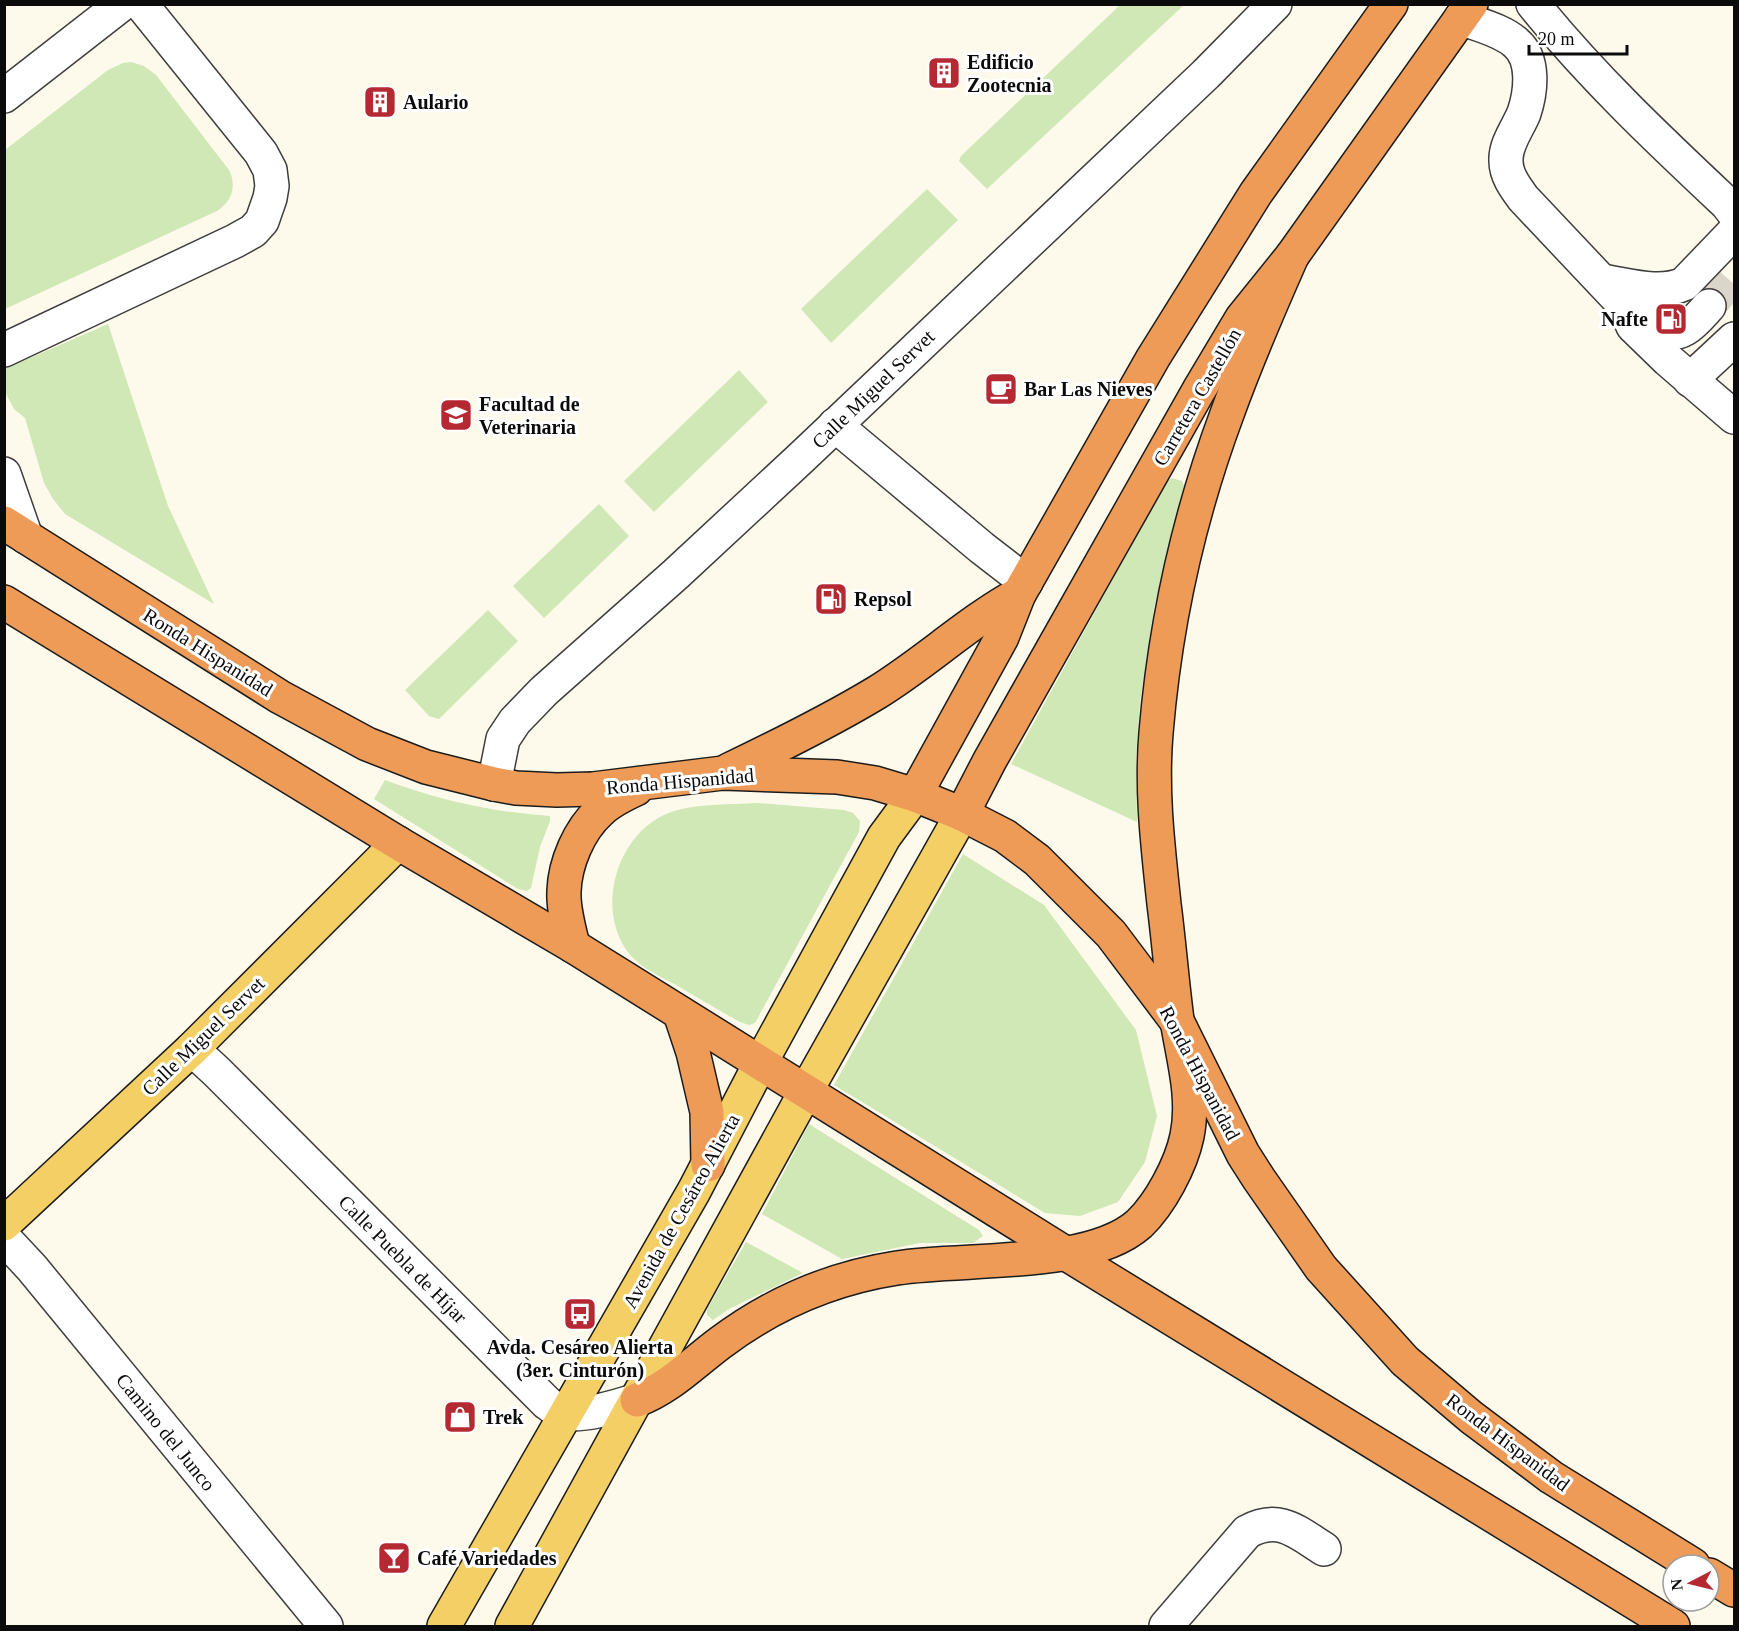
<svg xmlns="http://www.w3.org/2000/svg" width="1739" height="1631" font-family="Georgia,serif">
<style>
.green{fill:#d0e7b6}
.lines{fill:none;stroke-linecap:round;stroke-linejoin:round}
.minor-tunnel{stroke:#dad6c9;stroke-width:33;stroke-dasharray:33 16;stroke-linecap:butt}
.minor-casing{stroke:#3e3e3e;stroke-width:36}
.major-casing{stroke:#1c1c1c;stroke-width:36}
.highway-casing{stroke:#1c1c1c;stroke-width:36}
.minor{stroke:#fff;stroke-width:33}
.major{stroke:#f3cf66;stroke-width:33}
.highway{stroke:#ef9b58;stroke-width:33}
.labels{text-anchor:middle;stroke-width:6;stroke-linejoin:round;paint-order:stroke}
.poi-label{font-size:20px;font-weight:bold;fill:#0b0b0b;stroke:#fff;text-anchor:start}
.street-label{font-size:20px;fill:#0b0b0b;stroke:#fff}
</style>
<rect width="100%" height="100%" fill="#fefaeb"/>
<g class="green">
<path d="M 1120,5 L 1184,5 L 987,189 L 959,161 L 961,156 Z"/>
<path d="M 131,62 L 144,66 L 156,75 L 229,170 C 237,186 232,201 217,211 L 5,309 L 5,150 L 108,70 L 123,63 Z"/>
<path d="M 927,189 L 958,220 L 831,343 L 801,309 Z"/>
<path d="M 108,324 L 168,506 L 214,604 L 65,514 L 53,499 L 44,483 L 25,418 L 14,409 L 5,392 L 5,369 Z"/>
<path d="M 739,370 L 768,402 L 654,512 L 624,481 Z"/>
<path d="M 1172,478 L 1182,481 L 1184,486 L 1154,608 L 1140,702 L 1136,759 L 1137,822 L 1011,764 L 1167,481 Z"/>
<path d="M 599,504 L 629,536 L 544,618 L 513,586 Z"/>
<path d="M 488,610 L 518,641 L 439,719 L 429,716 L 405,690 Z"/>
<path d="M 385,780 C 438,800 492,812 550,816 L 550,821 L 540,847 L 531,888 L 527,891 L 518,889 L 374,799 Z"/>
<path d="M 758,803 L 844,810 L 853,813 L 860,821 L 859,832 L 755,1023 L 749,1025 L 740,1022 C 718,1010 697,997 676,985 C 659,976 639,967 627,951 C 595,906 618,831 671,812 C 698,803 730,805 758,803 Z"/>
<path d="M 963,854 L 1044,905 L 1136,1030 L 1157,1116 L 1145,1162 L 1118,1202 L 1080,1216 L 1045,1213 L 834,1085 Z"/>
<path d="M 809,1124 L 979,1230 L 983,1236 L 973,1243 L 920,1243 L 842,1259 L 762,1214 Z"/>
<path d="M 746,1242 L 803,1273 L 729,1309 L 713,1320 L 707,1315 L 707,1309 Z"/>
</g>
<g class="lines">
<path class="minor-tunnel" d="M 1709,306 L 1734,278"/>
<g class="minor-casing">
<g id="minor">
<path d="M 1533,4 C 1592,77 1659,140 1727,204 L 1734,213"/>
<path d="M 1461,18 C 1478,25 1502,30 1516,43 C 1535,59 1531,92 1524,113 C 1518,128 1505,144 1506,161 C 1506,175 1515,187 1523,198 L 1623,304 L 1633,326 L 1668,360 L 1734,417"/>
<path d="M 4,96 L 122,4"/>
<path d="M 1602,281 C 1629,285 1659,295 1684,284 L 1734,232"/>
<path d="M 1633,308 C 1645,313 1651,321 1661,328 C 1680,342 1697,319 1709,306"/>
<path d="M 4,350 L 235,241 L 253,231 L 262,221 L 270,198 L 272,186 L 270,170 L 261,153 L 141,4"/>
<path d="M 1690,380 L 1734,339"/>
<path d="M 835,425 L 982,548 L 1026,582"/>
<path d="M 4,474 L 26,537"/>
<path d="M 494,784 L 503,739 L 515,721 L 544,691 L 676,574 L 802,457 L 1206,74 L 1275,4"/>
<path d="M 192,1049 L 217,1072 L 547,1403 C 553,1407 557,1411 564,1413 C 582,1417 619,1406 637,1400"/>
<path d="M 4,1238 L 32,1268 L 326,1626"/>
<path d="M 1166,1626 L 1247,1532 C 1279,1514 1297,1532 1324,1549"/>
</g>
</g>
<g class="major-casing">
<g id="major">
<path d="M 4,1224 L 192,1049 L 398,843"/>
<path d="M 444,1626 L 694,1191 L 761,1062 L 884,837 L 915,795"/>
<path d="M 512,1626 L 806,1091 L 962,814"/>
</g>
</g>
<g class="highway-casing">
<g id="highway">
<path d="M 4,523 L 280,697 L 367,744 L 426,767 L 494,784 L 516,788 L 557,790 L 593,789 L 723,773 L 837,777 L 875,783 L 915,795 L 962,814 L 1005,836 L 1037,860 L 1111,934 L 1178,1023 L 1243,1154 L 1259,1179 L 1321,1268 L 1405,1361 L 1471,1417 L 1551,1477 L 1693,1565"/>
<path d="M 4,602 L 398,843 L 573,946 L 1065,1253 L 1673,1626"/>
<path d="M 729,770 C 779,746 828,722 876,693 C 925,663 968,622 1019,594"/>
<path d="M 915,795 L 1002,637 L 1019,594 L 1153,358 L 1256,193 L 1391,4"/>
<path d="M 962,814 L 990,760 L 1199,390 L 1242,318 L 1292,256 L 1471,4"/>
<path d="M 573,946 C 569,928 563,909 564,891 C 565,863 579,830 600,811 C 610,801 623,795 636,789"/>
<path d="M 680,1013 L 693,1052 L 707,1112 L 708,1165"/>
<path d="M 637,1400 C 669,1388 692,1364 720,1343 C 772,1304 832,1278 897,1268 C 964,1257 1088,1269 1139,1224 C 1160,1204 1181,1165 1187,1136 C 1195,1097 1183,1058 1177,1020 C 1172,982 1169,943 1164,904 C 1158,847 1151,791 1156,733 C 1165,625 1189,516 1227,414 C 1246,361 1269,308 1292,256"/>
<path d="M 1709,1575 L 1734,1590"/>
</g>
</g>
<use href="#minor" class="minor"/>
<use href="#major" class="major"/>
<use href="#highway" class="highway"/>
</g>
<defs>
<g id="building-square" transform="scale(1.725)"><rect x="-9" y="-9" width="18" height="18" rx="4" fill="#b52932" stroke="#fff"/><path d="M-4-6H4V6H1V3H-1V6H-4ZM-2.5-4.3h1.7v1.8h-1.7ZM.8-4.3h1.7v1.8H.8ZM-2.5-1h1.7V.8h-1.7ZM.8-1h1.7V.8H.8Z" fill="#fff"/></g>
<g id="fuel-square" transform="scale(1.725)"><rect x="-9" y="-9" width="18" height="18" rx="4" fill="#b52932" stroke="#fff"/><path d="M-5.5-6h7V0h2V4h1.3V-2.5L3-4.5l.8-.8L6-3V5H2.5V1h-1V6h-7ZM-4.2-4.7v3.2H.2V-4.7Z" fill="#fff"/></g>
<g id="cafe-square" transform="scale(1.725)"><rect x="-9" y="-9" width="18" height="18" rx="4" fill="#b52932" stroke="#fff"/><path d="M-5.5-4.5H6V0H3Q3 3.5 0 3.5H-2.5Q-5.5 3.5-5.5 0ZM3-3.2v2h1.7v-2ZM-6 4.5H4V6H-6Z" fill="#fff"/></g>
<g id="university-square" transform="scale(1.725)"><rect x="-9" y="-9" width="18" height="18" rx="4" fill="#b52932" stroke="#fff"/><path d="M0-5L7-2L0 1L-7-2ZM-4 1L0 2.5L4 1V4Q0 6-4 4Z" fill="#fff"/></g>
<g id="bus-square" transform="scale(1.725)"><rect x="-9" y="-9" width="18" height="18" rx="4" fill="#b52932" stroke="#fff"/><path d="M-5-6H5V4H4V6H2V4H-2V6H-4V4H-5ZM-3.5-4V0h7V-4ZM-3.5 1.2v1.5H-2V1.2ZM2 1.2v1.5H3.5V1.2Z" fill="#fff"/></g>
<g id="shop-square" transform="scale(1.725)"><rect x="-9" y="-9" width="18" height="18" rx="4" fill="#b52932" stroke="#fff"/><path d="M-5-2.5h2.3a2.7 3.5 0 0 1 5.4 0H5L5.5 6h-11ZM-1.5-2.5h3a1.5 2.3 0 0 0-3 0Z" fill="#fff"/></g>
<g id="bar-square" transform="scale(1.725)"><rect x="-9" y="-9" width="18" height="18" rx="4" fill="#b52932" stroke="#fff"/><path d="M-6-5H6L.8 .8V4.5H3.5V6h-7V4.5H-.8V.8Z" fill="#fff"/></g>
</defs>
<g fill-rule="evenodd">
<use href="#building-square" x="944" y="73"/>
<use href="#building-square" x="380" y="102"/>
<use href="#fuel-square" x="1671" y="319"/>
<use href="#cafe-square" x="1001" y="389"/>
<use href="#university-square" x="456" y="415"/>
<use href="#fuel-square" x="831" y="599"/>
<use href="#bus-square" x="580" y="1314"/>
<use href="#shop-square" x="460" y="1417"/>
<use href="#bar-square" x="394" y="1558"/>
</g>
<g class="labels">
<g class="poi-label">
<text x="967" y="69">Edificio<tspan x="967" dy="23">Zootecnia</tspan></text>
<text x="403" y="109">Aulario</text>
<text x="1648" y="326" text-anchor="end">Nafte</text>
<text x="1024" y="396">Bar Las Nieves</text>
<text x="479" y="411">Facultad de<tspan x="479" dy="23">Veterinaria</tspan></text>
<text x="854" y="606">Repsol</text>
<text x="580" y="1354" text-anchor="middle">Avda. Cesáreo Alierta<tspan x="580" dy="23">(3er. Cinturón)</tspan></text>
<text x="483" y="1424">Trek</text>
<text x="417" y="1565">Café Variedades</text>
</g>
<g class="street-label">
<text transform="translate(873 389) rotate(-44)" y="7">Calle Miguel Servet</text>
<text transform="translate(1197 397) rotate(-60)" y="7">Carretera Castellón</text>
<text transform="translate(208 652) rotate(32)" y="7">Ronda Hispanidad</text>
<text transform="translate(680 781) rotate(-5)" y="7">Ronda Hispanidad</text>
<text transform="translate(203 1036) rotate(-44)" y="7">Calle Miguel Servet</text>
<text transform="translate(1200 1073) rotate(62)" y="7">Ronda Hispanidad</text>
<text transform="translate(681 1211) rotate(-61)" y="7">Avenida de Cesáreo Alierta</text>
<text transform="translate(403 1259) rotate(45)" y="7">Calle Puebla de Híjar</text>
<text transform="translate(166 1432) rotate(51)" y="7">Camino del Junco</text>
<text transform="translate(1508 1442) rotate(37)" y="7">Ronda Hispanidad</text>
</g>
</g>
<rect width="1739" height="1631" fill="none" stroke="#0b0b0b" stroke-width="12"/>
<g transform="translate(1691 1583) rotate(263)"><circle r="28" fill="#ffffff" stroke="#9d9d9d" stroke-width="1.5"/>
<path d="M0-4.5L10 22L0 15L-10 22Z" fill="#b52932"/>
<text y="-9" font-size="16" font-weight="bold" text-anchor="middle" fill="#0b0b0b">N</text>
</g>
<path d="M1529 45v9h98v-9" fill="none" stroke="#0b0b0b" stroke-width="3"/>
<text x="1538" y="45" font-size="18" fill="#0b0b0b" stroke="#ffffff" stroke-width="4.5" paint-order="stroke">20 m</text>
</svg>
